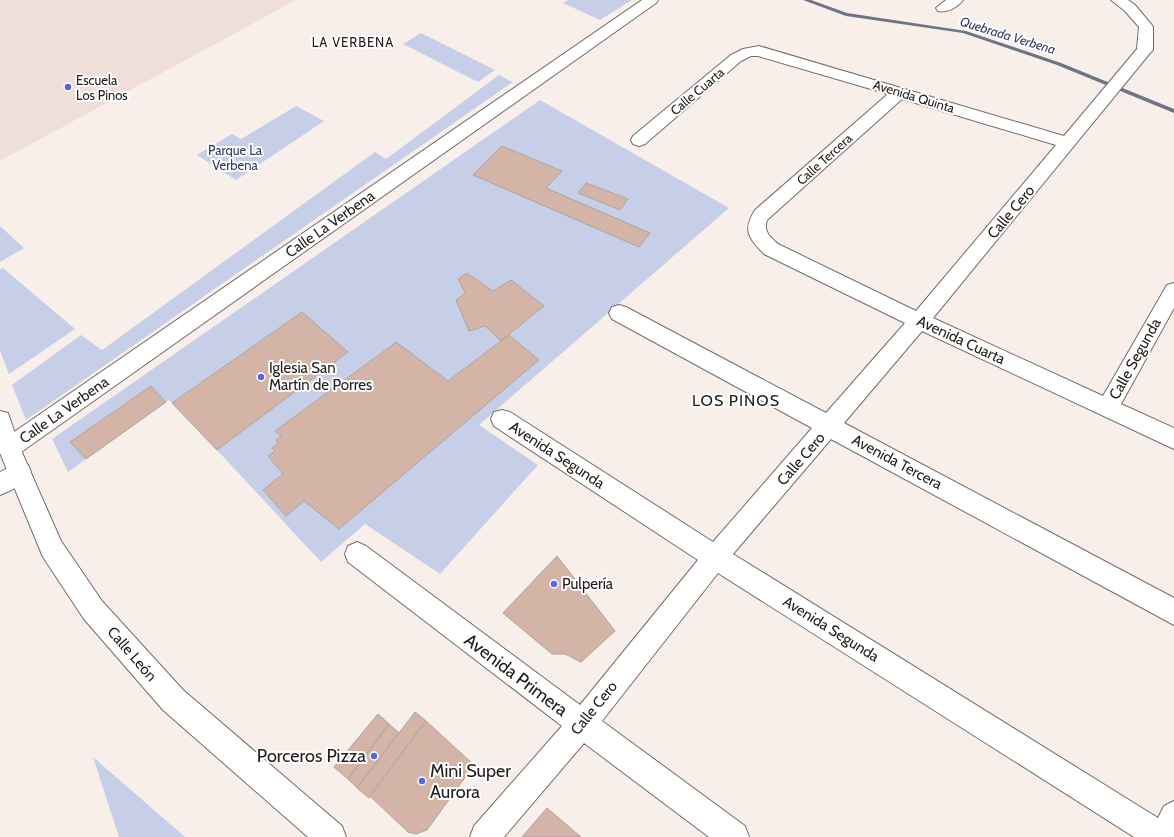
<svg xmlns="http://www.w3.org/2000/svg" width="1174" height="837" font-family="Cabin,sans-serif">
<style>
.built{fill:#f0dfd8}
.green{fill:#c7cfe8;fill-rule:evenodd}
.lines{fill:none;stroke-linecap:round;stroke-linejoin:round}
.stream{fill:#6e7385;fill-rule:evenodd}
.building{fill:#d3b4a6;stroke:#aba39f}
.minor-casing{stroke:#746c69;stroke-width:2}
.secondary-casing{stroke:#746c69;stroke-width:2}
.minor{fill:#fff;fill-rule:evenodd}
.secondary{fill:#fff;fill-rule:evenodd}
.poi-dot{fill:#5569df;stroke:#fefefe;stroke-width:1.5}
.labels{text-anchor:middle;stroke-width:4;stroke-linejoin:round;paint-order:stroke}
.far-water-label{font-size:13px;font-style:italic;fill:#333d65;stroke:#fefefe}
.far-neighbourhood-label{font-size:13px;letter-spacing:1px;fill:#211e1d;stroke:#fefefe}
.far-poi-label{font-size:13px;fill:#211e1d;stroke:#fefefe;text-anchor:start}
.far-street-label{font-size:13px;fill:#211e1d;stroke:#fefefe}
.far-park-label{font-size:13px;fill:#313b63;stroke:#fefefe}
.street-label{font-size:15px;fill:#211e1d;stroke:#fefefe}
.poi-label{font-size:15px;fill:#211e1d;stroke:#fefefe;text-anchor:start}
.neighbourhood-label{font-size:16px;letter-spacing:1px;fill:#211e1d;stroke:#fefefe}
.near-street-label{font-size:18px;fill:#211e1d;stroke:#fefefe}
.near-poi-label{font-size:18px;fill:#211e1d;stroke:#fefefe;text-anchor:end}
</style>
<rect width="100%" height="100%" fill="#f8efeb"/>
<path class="built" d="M 0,0 L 296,0 L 0,161 Z"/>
<g class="green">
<path d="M 568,0 L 632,0 L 600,20 L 563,3 Z"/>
<path d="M 421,33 L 495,70 L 478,82 L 403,44 Z"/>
<path d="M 499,75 L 513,82 L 26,420 L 12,385 L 81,335 L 102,350 L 375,152 L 386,159 Z"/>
<path d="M 540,100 L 729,208 L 479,425 L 538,465 L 440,574 L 365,524 L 321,562 L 217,450 L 348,352 L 302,312 L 172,403 L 169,400 L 166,402 L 151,386 L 71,441 L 86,459 L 68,472 L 52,439 ZM 502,146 L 562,171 L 546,188 L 650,233 L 639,247 L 473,175 ZM 586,183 L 628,199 L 628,200 L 620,210 L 578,193 ZM 467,273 L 493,291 L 511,280 L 544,306 L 509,335 L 539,360 L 339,529 L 304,501 L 286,516 L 263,490 L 283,474 L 268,456 L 275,451 L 272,447 L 278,443 L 276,440 L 281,436 L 275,431 L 395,342 L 448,381 L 501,341 L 485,326 L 470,331 L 465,293 L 459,279 Z"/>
<path d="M 296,106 L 324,121 L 236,180 L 197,155 L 232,134 L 241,139 Z"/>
<path d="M 0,226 L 24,248 L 0,262 Z"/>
<path d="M 3,268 L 75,329 L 9,374 L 0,351 L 0,270 Z"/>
<path d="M 93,757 L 185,837 L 119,837 Z"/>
</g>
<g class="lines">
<path class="stream" d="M 803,0 L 811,0 L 847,13 L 966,31 L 1061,63 L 1174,109 L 1174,113 L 1057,65 L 963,33 L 846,16 Z"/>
</g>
<g class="building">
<path d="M 502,146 L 562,171 L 546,188 L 650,233 L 639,247 L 473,175 Z"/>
<path d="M 586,183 L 628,199 L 620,210 L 578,193 Z"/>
<path d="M 467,273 L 493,291 L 511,280 L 544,306 L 501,341 L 485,326 L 469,331 L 456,300 L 465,293 L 458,279 Z"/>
<path d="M 302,312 L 348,352 L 217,450 L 172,403 Z"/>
<path d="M 509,335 L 539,360 L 339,529 L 304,501 L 286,516 L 263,490 L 283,474 L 268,456 L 275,451 L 272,448 L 278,443 L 276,440 L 281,436 L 275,431 L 396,342 L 448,381 Z"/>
<path d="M 151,386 L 166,402 L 86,459 L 70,442 Z"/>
<path d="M 557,556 L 615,631 L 581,662 L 565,654 L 552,654 L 503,613 Z"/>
<path d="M 415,712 L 426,721 L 369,798 L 357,788 Z"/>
<path d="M 378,714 L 389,724 L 348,779 L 334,767 Z"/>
<path d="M 426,721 L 474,765 L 427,830 L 416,834 L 408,832 L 370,796 Z"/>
<path d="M 389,724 L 399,733 L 357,788 L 348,779 Z"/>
<path d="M 547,808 L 581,837 L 522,837 Z"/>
</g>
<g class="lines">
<g class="minor-casing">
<g id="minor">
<path d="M 642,0 L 658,0 L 656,3 L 17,455 L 9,458 L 1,455 L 1,441 Z"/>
<path d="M 946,0 L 963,0 C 958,7 947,13 938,11 L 936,8 Z"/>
<path d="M 1111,0 L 1128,0 L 1135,5 L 1151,24 L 1153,27 L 1153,50 L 1150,53 L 933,318 L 1103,396 L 1167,285 L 1174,283 L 1174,308 L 1121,404 L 1174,428 L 1174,449 L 922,331 L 844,423 L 1174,598 L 1174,625 L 831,439 L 733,554 L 1158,818 L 1164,806 L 1174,801 L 1174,837 L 1134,837 L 718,573 L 602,721 L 745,826 L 749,837 L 709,837 L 584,743 L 504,837 L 470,837 L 474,826 L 562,726 L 348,562 L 345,554 L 348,546 L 357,542 L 366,546 L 580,705 L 698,560 L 494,426 L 491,419 L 494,412 L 502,410 L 510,412 L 713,542 L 812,428 L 612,319 L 609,313 L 612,307 L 619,305 L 626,307 L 826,413 L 905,323 L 764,254 C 749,238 742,231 755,210 L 888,94 L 758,56 L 751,56 L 741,61 L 645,144 L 639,146 L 633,144 L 631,140 L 633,136 L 731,55 L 743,49 L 759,46 L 1064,136 L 1137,49 L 1139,27 L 1125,11 ZM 902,99 L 1056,145 L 916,311 L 778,244 C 770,237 763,231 767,220 Z"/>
<path d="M 20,462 L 28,465 L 31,472 C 26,484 12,490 0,495 L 0,472 Z"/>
</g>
</g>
<g class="secondary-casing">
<path id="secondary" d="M 0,411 L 8,413 L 20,448 L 61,541 L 102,601 L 183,690 L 342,826 L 346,837 L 308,837 L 163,710 L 84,619 L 43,557 L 0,453 Z"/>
</g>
<use href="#minor" class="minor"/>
<use href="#secondary" class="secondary"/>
</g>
<g class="poi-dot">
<circle cx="68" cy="87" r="4"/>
<circle cx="261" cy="377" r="4"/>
<circle cx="554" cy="584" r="4"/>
<circle cx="374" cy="756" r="4"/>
<circle cx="422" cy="781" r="4"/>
</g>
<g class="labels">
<g class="far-water-label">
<text transform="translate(1008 35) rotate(17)" y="5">Quebrada Verbena</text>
</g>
<g class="far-neighbourhood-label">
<text x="353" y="47">LA VERBENA</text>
</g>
<g class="far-poi-label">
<text x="76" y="85">Escuela<tspan x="76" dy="15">Los Pinos</tspan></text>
</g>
<g class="far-street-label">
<text transform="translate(697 91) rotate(-40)" y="5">Calle Cuarta</text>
<text transform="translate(914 96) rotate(17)" y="5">Avenida Quinta</text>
<text transform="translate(824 159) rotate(-42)" y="5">Calle Tercera</text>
</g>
<g class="far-park-label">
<text x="235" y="155">Parque La<tspan x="235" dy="15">Verbena</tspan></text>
</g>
<g class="street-label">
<text transform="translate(1011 212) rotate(-50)" y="5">Calle Cero</text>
<text transform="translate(330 224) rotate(-35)" y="5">Calle La Verbena</text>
<text transform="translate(961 340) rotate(25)" y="5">Avenida Cuarta</text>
<text transform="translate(1135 359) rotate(-61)" y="5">Calle Segunda</text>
<text transform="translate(64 410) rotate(-35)" y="5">Calle La Verbena</text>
<text transform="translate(557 455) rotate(33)" y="5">Avenida Segunda</text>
<text transform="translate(801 459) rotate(-49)" y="5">Calle Cero</text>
<text transform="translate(897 462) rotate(28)" y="5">Avenida Tercera</text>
<text transform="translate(831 629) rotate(32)" y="5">Avenida Segunda</text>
<text transform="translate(132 654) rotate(49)" y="5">Calle León</text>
<text transform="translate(594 708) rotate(-51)" y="5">Calle Cero</text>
</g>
<g class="poi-label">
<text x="269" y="373">Iglesia San<tspan x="269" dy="17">Martín de Porres</tspan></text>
<text x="562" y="589">Pulpería</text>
</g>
<g class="neighbourhood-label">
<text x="736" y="406">LOS PINOS</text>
</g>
<g class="near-street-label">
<text transform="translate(516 675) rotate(37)" y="6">Avenida Primera</text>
</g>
<g class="near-poi-label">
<text x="366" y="762">Porceros Pizza</text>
<text x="430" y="777" text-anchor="start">Mini Super<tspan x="430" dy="21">Aurora</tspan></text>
</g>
</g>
</svg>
